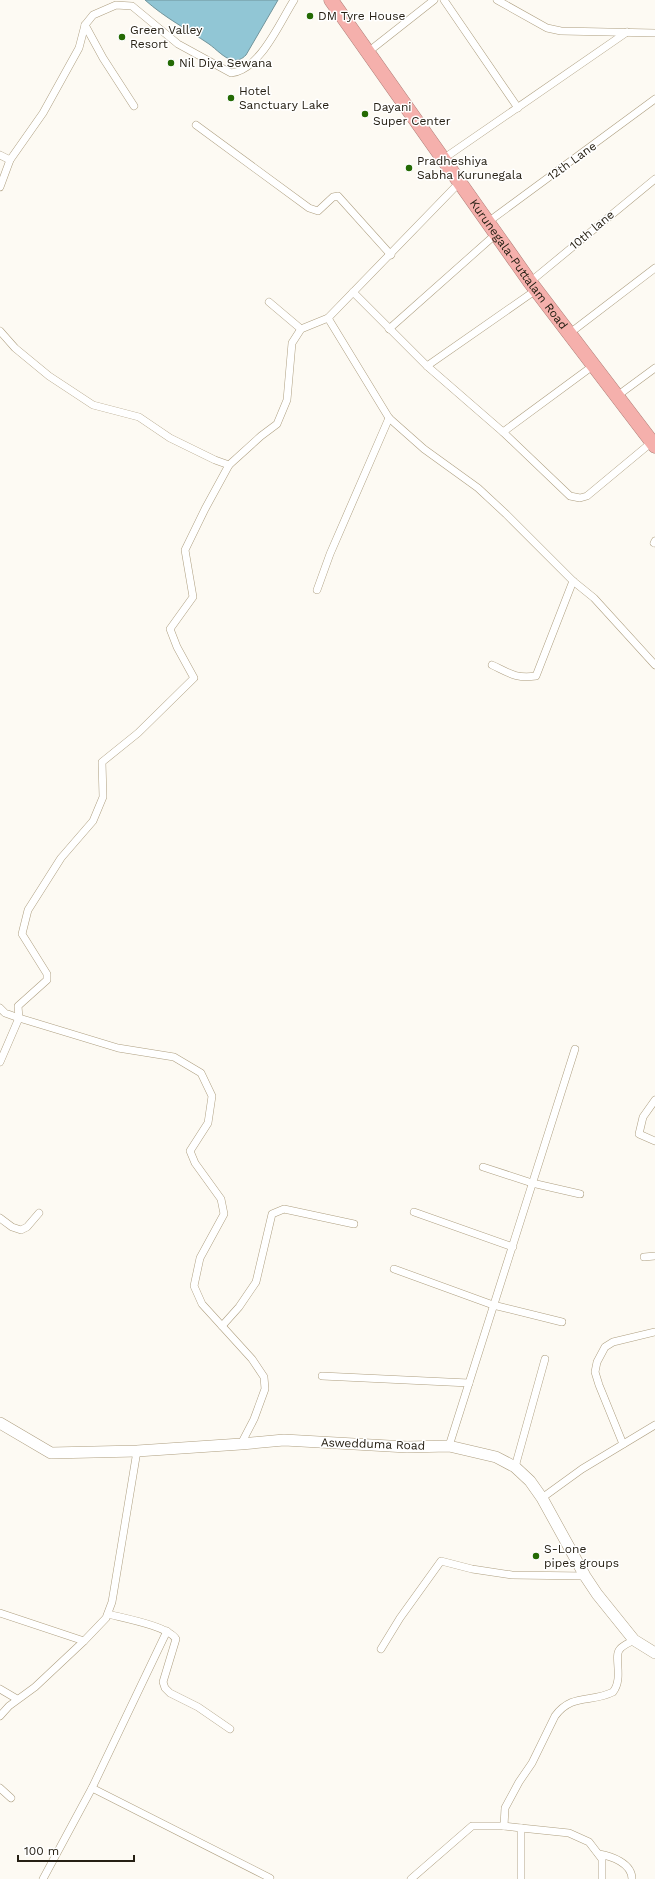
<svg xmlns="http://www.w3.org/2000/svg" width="655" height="1879" font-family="'Work Sans',sans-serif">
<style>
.water{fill:#91c6d5;stroke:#71949b}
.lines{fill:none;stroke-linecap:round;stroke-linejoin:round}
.street-casing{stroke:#ae9f80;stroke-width:8}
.secondary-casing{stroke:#ae9f80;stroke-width:12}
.highway-casing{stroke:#ad7e77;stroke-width:15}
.street{stroke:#fff;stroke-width:7}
.secondary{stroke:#fff;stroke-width:11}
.highway{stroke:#f5b0ac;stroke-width:14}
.poi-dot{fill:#246a04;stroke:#fff;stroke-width:1.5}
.labels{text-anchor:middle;stroke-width:3;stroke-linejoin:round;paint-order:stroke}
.poi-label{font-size:12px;fill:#262014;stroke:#fff;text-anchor:start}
.street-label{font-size:12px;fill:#262014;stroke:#fff}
</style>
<rect width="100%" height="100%" fill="#fdfaf3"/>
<path class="water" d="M 145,0 L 278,0 L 246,55 C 242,59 238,61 232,60 C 224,58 216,49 209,44 C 187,29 165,18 145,0 Z"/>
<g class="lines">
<g class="street-casing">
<g id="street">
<path d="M 444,0 L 518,108"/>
<path d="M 497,0 L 547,28 L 561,31 L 655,33"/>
<path d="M 85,25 L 103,58 L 134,106"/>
<path d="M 368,52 L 434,0"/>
<path d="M 196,125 L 309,208 L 318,211 L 333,197 L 338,196 L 391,255"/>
<path d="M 0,155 L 10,160"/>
<path d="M 443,159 L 627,32"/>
<path d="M 0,187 L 10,160 L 43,113 L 79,48 L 85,25 L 93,15 L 116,5 L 132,6 L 178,44 L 231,73 C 260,70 280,22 294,0"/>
<path d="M 488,222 L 655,99"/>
<path d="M 530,282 L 655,179"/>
<path d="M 353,292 L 427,366 L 503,432 L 570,496 L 580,498 L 587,496 L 652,442"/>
<path d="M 269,302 L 301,329"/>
<path d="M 328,318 L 389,418 L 424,449 L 478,488 L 506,514 L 573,581 L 594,598 L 655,665"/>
<path d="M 389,329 L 496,234"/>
<path d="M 0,331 L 15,348 L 49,376 L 93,405 L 139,417 L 170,438 L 215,460 L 229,465 L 261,436 L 277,424 L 287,400 L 292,343 L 301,329 L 328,318 L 459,183"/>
<path d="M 570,333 L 655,268"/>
<path d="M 427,366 L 536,290"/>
<path d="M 617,396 L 655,368"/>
<path d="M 503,432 L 594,365"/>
<path d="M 654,543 L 655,541"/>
<path d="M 317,590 L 330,554 L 389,418"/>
<path d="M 492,665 C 509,673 516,679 536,676 L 573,581"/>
<path d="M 0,1008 L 5,1013 L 19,1018 L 118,1048 L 174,1057 L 201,1073 L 212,1096 L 208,1123 L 190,1151 L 195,1163 L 221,1199 L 224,1214 L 200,1258 L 194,1286 L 202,1304 L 252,1359 L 264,1377 L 265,1389 L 254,1419 L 241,1444"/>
<path d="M 0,1062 L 19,1018 L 18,1006 L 47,980 L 47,974 L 22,934 L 28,910 L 61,858 L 93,821 L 103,797 L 102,762 L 138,733 L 194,678 L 177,647 L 170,629 L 193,597 L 185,550 L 205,509 L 229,465"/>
<path d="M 655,1100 L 643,1117 L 639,1134 L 655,1141"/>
<path d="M 483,1167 L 532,1183 L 580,1194"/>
<path d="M 414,1212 L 513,1247"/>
<path d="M 0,1218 L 12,1227 L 21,1230 L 27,1227 L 39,1213"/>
<path d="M 644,1257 L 655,1256"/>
<path d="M 394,1269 L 493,1305 L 562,1322"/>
<path d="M 222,1326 L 239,1307 L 256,1282 L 272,1214 L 284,1209 L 354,1224"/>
<path d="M 322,1376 L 469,1383"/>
<path d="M 623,1444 L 599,1385 L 595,1372 L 597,1362 L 605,1347 L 613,1342 L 655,1332"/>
<path d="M 449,1446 L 575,1049"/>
<path d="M 515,1467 L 545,1359"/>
<path d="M 542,1498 L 582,1469 L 655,1425"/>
<path d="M 0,1613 L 84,1641"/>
<path d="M 108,1614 C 123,1618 168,1626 176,1639 L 163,1682 L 165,1688 L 170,1693 L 198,1707 L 230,1729"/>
<path d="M 381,1649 L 400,1618 L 441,1561 L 472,1569 L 512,1575 L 585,1576"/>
<path d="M 0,1689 L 17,1699"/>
<path d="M 0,1716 L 9,1706 L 35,1687 L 84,1641 L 106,1618 L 112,1602 L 137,1451"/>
<path d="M 0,1788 L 11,1798"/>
<path d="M 92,1788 L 270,1878"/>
<path d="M 504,1826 L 505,1808 L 519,1782 L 532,1763 L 555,1716 C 572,1693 591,1703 613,1692 C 624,1678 613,1656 620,1649 C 623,1645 629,1643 634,1640"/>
<path d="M 521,1828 L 569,1833 L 589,1842 L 602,1859 L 602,1879"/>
<path d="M 599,1854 C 611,1856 632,1863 632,1879"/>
<path d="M 43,1879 L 92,1788 L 167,1631"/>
<path d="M 411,1879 L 472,1826 L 504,1826 L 521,1828 L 521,1879"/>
</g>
</g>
<g class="secondary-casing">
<path id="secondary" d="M 0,1423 L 51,1453 L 137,1451 L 241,1444 L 284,1440 L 407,1447 L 449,1446 L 496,1457 L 515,1467 L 530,1481 L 542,1498 L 585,1576 L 597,1594 L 634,1640 L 655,1653"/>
</g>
<g class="highway-casing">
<g id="highway">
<path id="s1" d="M 331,0 L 530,282 L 655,446"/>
</g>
</g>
<use href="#street" class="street"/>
<use href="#secondary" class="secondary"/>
<use href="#highway" class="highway"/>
</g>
<g class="poi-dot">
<circle cx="310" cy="16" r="4"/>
<circle cx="122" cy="37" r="4"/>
<circle cx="171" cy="63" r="4"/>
<circle cx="231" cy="98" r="4"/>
<circle cx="365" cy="114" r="4"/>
<circle cx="409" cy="168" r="4"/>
<circle cx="536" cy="1556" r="4"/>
</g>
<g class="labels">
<g class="poi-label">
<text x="318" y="20">DM Tyre House</text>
<text x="130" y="34">Green Valley<tspan x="130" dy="14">Resort</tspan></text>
<text x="179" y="67">Nil Diya Sewana</text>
<text x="239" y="95">Hotel<tspan x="239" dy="14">Sanctuary Lake</tspan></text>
<text x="373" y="111">Dayani<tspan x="373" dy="14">Super Center</tspan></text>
<text x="417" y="165">Pradheshiya<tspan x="417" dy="14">Sabha Kurunegala</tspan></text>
<text x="544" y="1553">S-Lone<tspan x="544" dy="14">pipes groups</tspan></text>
</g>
<g class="street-label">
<text transform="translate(572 161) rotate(-36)" y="4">12th Lane</text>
<text transform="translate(592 230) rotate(-40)" y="4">10th lane</text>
<text dy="4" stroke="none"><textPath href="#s1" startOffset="324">Kurunegala-Puttalam Road</textPath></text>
<text transform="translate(373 1444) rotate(2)" y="4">Aswedduma Road</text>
</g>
</g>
<path d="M18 1855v6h116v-6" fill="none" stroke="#262014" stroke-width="2"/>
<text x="24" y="1855" font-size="12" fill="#262014" stroke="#ffffff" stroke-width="3" paint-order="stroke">100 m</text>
</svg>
